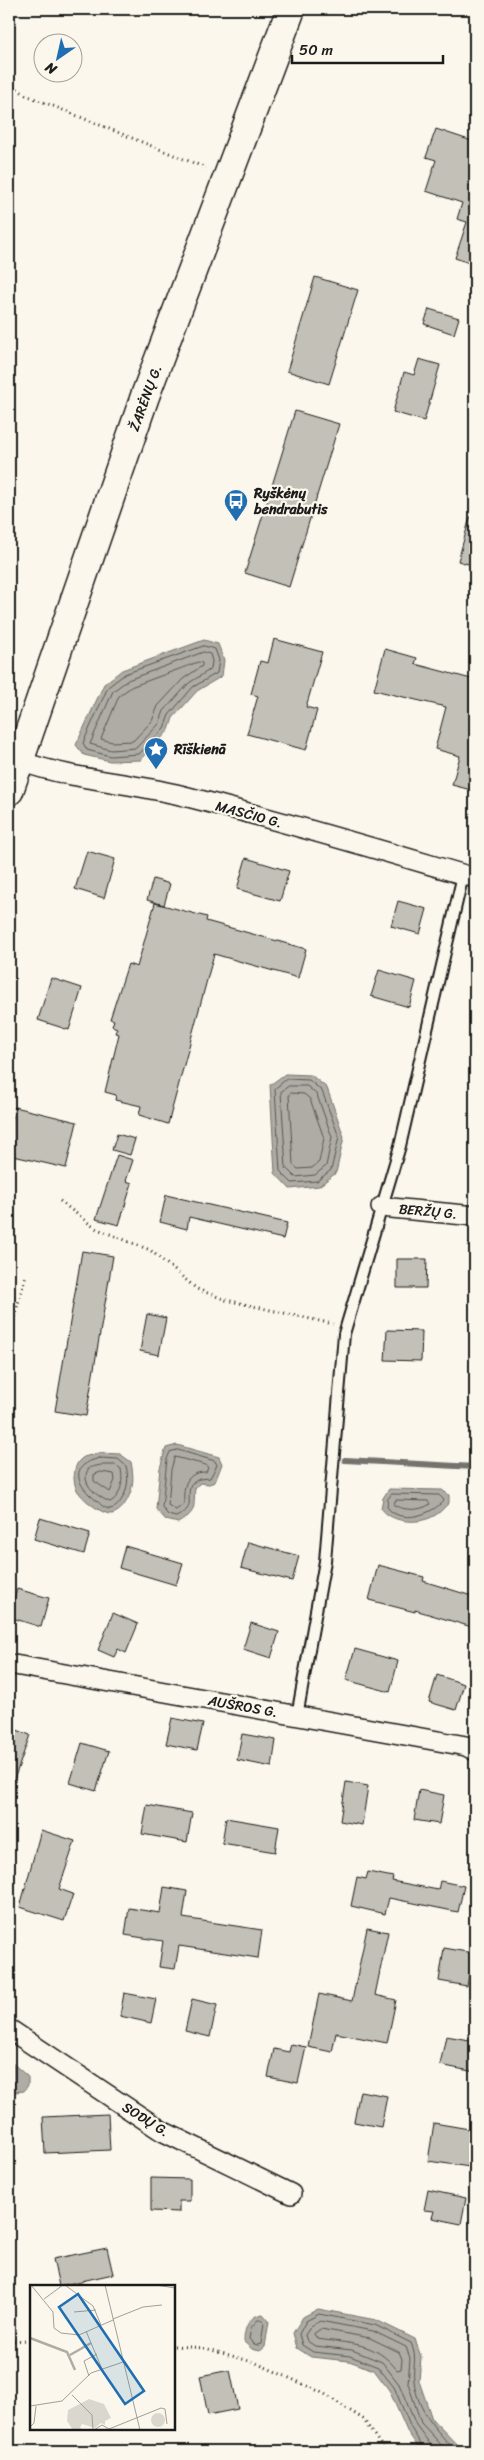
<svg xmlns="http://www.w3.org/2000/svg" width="484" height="2460" font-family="Sriracha,sans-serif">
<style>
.water{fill:#afaca5;stroke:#74726e}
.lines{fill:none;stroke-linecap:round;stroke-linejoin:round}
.shore{stroke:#575653;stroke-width:1}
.stream{stroke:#74726e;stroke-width:6}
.building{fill:#c3c0b8;stroke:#1c1c1c}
.service-casing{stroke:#1c1c1c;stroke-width:14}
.minor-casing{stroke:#1c1c1c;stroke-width:22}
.secondary-casing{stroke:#1c1c1c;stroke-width:31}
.path{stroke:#1c1c1c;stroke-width:3;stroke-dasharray:1 4;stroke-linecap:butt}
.service{stroke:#fbf7ec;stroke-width:10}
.minor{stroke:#fbf7ec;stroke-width:19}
.secondary{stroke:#fbf7ec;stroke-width:28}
.labels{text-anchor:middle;stroke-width:4.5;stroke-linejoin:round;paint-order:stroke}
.street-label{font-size:14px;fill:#1c1c1c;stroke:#fbf7ec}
.poi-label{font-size:14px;font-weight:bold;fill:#1c1c1c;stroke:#fbf7ec;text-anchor:start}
.inset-river{fill:none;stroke:#afaca5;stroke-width:2.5}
.inset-road{fill:none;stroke:#a29f99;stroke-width:1}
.view{fill:#1f6fb2;fill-opacity:0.15;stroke:#1f6fb2;stroke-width:2.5}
.inset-edge{fill:none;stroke:#1c1c1c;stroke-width:2.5}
</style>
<rect width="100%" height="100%" fill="#fbf7ec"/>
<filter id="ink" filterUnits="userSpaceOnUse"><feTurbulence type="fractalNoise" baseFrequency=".02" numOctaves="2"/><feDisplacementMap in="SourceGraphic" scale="10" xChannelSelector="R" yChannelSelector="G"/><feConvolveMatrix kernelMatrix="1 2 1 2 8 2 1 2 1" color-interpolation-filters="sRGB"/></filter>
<g filter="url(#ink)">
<g class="water">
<path d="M 204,640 L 218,644 L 224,660 L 222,676 L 197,691 L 173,718 L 169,730 L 141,760 L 110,761 L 84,755 L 76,745 L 104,684 L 122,670 Z"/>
<path d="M 285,1074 L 311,1075 L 327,1088 L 344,1137 L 336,1173 L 319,1186 L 290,1189 L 275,1173 L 270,1085 Z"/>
<path d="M 177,1445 L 219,1457 L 222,1464 L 215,1482 L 209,1484 L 200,1483 L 195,1488 C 193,1508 198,1511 178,1523 L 166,1520 L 156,1509 L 160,1468 L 166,1448 Z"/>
<path d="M 99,1453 L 120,1454 L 131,1462 C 134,1477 134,1488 126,1502 C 123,1507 119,1512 112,1514 C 103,1515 85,1501 80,1494 C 71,1485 72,1463 84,1457 C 89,1455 95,1455 99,1453 Z"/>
<path d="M 389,1489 L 442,1490 L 449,1495 L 449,1503 C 445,1506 442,1511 437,1514 C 422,1525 392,1524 381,1508 L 383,1498 Z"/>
<path d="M 9,2060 L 28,2077 L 28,2085 L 24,2091 L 15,2092 L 9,2090 Z"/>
<path d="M 318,2309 L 376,2320 L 415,2339 L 421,2357 L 419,2381 L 432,2419 L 463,2451 L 421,2451 L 407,2431 L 389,2390 L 374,2370 L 349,2361 L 311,2357 L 297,2348 L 293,2333 L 303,2317 Z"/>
<path d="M 263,2314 L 269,2321 L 265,2347 L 260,2351 L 252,2349 L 244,2342 C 244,2329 248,2316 263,2314 Z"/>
</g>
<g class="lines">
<g class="shore">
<path d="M 204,646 L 215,649 L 219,660 L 217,673 L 193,687 L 169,715 L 164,728 L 139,754 L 110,756 L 87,750 L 83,743 L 108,687 L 125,674 Z"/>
<path d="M 204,652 L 210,654 L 212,661 L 211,669 L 189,683 L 164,711 L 159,724 L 136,748 L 111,750 L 90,744 L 113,691 L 128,680 Z"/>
<path d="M 199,662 L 202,663 L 202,666 L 183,679 L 158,706 L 152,721 L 133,741 L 112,742 L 101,739 L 119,696 L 131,687 Z"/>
<path d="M 287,1079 L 309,1080 L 322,1091 L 339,1137 L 331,1170 L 317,1181 L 292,1183 L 280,1171 L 275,1089 Z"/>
<path d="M 289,1086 L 307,1086 L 317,1095 L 332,1137 L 326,1166 L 315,1175 L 295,1177 L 286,1168 L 281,1092 Z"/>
<path d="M 291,1093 L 304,1094 L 310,1099 L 324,1138 L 319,1162 L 312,1168 L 298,1169 L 293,1165 L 289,1095 Z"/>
<path d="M 178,1450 L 215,1461 L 217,1465 L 210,1478 L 199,1479 L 191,1484 C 185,1501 197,1507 176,1517 L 168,1515 L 162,1507 L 167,1459 L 170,1452 Z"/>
<path d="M 175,1457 L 206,1465 L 208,1468 L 206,1472 C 185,1472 183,1487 184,1504 L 176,1510 L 168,1505 L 171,1470 Z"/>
<path d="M 100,1458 L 118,1459 L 126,1466 C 129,1479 128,1488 122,1499 C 119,1504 116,1508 110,1509 C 105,1509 100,1504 97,1501 C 76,1485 68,1465 100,1458 Z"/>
<path d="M 101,1465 L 116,1465 L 121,1469 C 123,1480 122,1496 110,1502 C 98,1497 78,1483 89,1468 Z"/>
<path d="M 101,1472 L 114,1474 L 115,1480 L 110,1492 L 94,1481 L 94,1475 Z"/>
<path d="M 392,1494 L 439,1495 L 444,1500 C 432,1515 400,1525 387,1507 L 388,1499 Z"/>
<path d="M 396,1500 L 428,1501 L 430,1504 C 421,1511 404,1511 394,1505 Z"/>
<path d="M 258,2320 L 261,2320 L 264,2323 L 261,2344 L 258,2345 L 254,2344 L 249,2339 L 251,2328 Z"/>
<path d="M 321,2329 L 370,2338 L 399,2352 L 402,2359 L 401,2369 L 397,2370 C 375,2341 350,2344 317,2339 L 314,2334 Z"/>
<path d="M 425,2451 L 411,2428 L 394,2387 L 378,2367 L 350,2356 L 313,2352 L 302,2345 L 299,2334 L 306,2321 L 319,2314 L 375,2325 L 411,2343 C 418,2360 412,2365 414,2381 C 418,2412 436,2430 456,2451"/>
<path d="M 431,2451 L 430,2444 L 416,2425 L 399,2384 L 382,2362 L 352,2350 L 315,2346 L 307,2341 L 305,2335 L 311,2326 L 320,2321 L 373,2331 L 406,2347 L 410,2358 L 408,2383 L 421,2423 L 447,2451"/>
</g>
<path class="stream" d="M 345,1460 L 475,1467"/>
</g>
<g class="building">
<path d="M 436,129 L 475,142 L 475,265 L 455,258 L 467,222 L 457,219 L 462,203 L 426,191 L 436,160 L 426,157 Z"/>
<path d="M 315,277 L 358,290 L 329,384 L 287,371 Z"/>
<path d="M 429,309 L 459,318 L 454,334 L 424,324 Z"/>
<path d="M 419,359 L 440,365 L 424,421 L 393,412 L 404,372 L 414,375 Z"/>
<path d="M 295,411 L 339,424 L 289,587 L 245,573 Z"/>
<path d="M 470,517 L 475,518 L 475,566 L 458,561 Z"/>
<path d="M 274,639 L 322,652 L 306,707 L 317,710 L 306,750 L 247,734 L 258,696 L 251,694 L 260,661 L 268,663 Z"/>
<path d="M 385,649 L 417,658 L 415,664 L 475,680 L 475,791 L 452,785 L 460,756 L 435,749 L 446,707 L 374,690 Z"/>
<path d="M 87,851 L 115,859 L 104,898 L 75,889 Z"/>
<path d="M 246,858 L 289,871 L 280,901 L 237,889 Z"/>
<path d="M 153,879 L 170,884 L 164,905 L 147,900 Z"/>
<path d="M 398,901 L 427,909 L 420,934 L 391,926 Z"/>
<path d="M 155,903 L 207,917 L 206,921 L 306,949 L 298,978 L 214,954 L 168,1124 L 139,1115 L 141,1106 L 115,1100 L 116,1095 L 105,1092 L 119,1034 L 115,1033 L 117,1028 L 112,1026 L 114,1020 L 110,1019 L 128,964 L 137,967 Z"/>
<path d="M 379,970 L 416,981 L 409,1007 L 371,996 Z"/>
<path d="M 51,978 L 82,988 L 69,1030 L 38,1020 Z"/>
<path d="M 15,1107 L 77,1122 L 66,1168 L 9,1155 L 9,1134 Z"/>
<path d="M 117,1134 L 135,1139 L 130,1155 L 112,1150 Z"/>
<path d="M 117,1155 L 133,1160 L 126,1181 L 132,1183 L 119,1225 L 96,1219 Z"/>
<path d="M 166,1195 L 287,1223 L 283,1239 L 189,1217 L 187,1229 L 160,1222 Z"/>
<path d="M 82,1251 L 113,1256 L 86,1416 L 55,1411 Z"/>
<path d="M 397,1259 L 427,1259 L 426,1288 L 397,1288 Z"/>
<path d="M 147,1314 L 166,1318 L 159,1355 L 140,1351 Z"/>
<path d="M 387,1330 L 422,1331 L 421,1361 L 385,1360 Z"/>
<path d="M 40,1518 L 90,1533 L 84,1554 L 34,1539 Z"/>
<path d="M 248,1542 L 299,1556 L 292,1581 L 241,1568 Z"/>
<path d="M 125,1546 L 183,1563 L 176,1585 L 119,1568 Z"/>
<path d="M 378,1565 L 424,1577 L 423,1581 L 475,1597 L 475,1628 L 415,1610 L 415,1612 L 369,1600 Z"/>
<path d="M 17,1589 L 49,1598 L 41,1627 L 9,1617 Z"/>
<path d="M 113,1613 L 138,1624 L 126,1653 L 118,1649 L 114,1657 L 98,1650 Z"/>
<path d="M 251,1623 L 279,1632 L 271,1658 L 243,1649 Z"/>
<path d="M 355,1649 L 398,1661 L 390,1692 L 346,1680 Z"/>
<path d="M 437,1675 L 464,1684 L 456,1710 L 429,1702 Z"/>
<path d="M 172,1718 L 203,1724 L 197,1750 L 166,1744 Z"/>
<path d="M 9,1727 L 30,1735 L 11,1788 L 9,1787 Z"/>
<path d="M 242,1734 L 276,1740 L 272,1767 L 237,1760 Z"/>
<path d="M 82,1743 L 109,1751 L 96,1791 L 70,1783 Z"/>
<path d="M 346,1782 L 368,1786 L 362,1825 L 340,1821 Z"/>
<path d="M 419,1790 L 444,1795 L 439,1824 L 414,1820 Z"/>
<path d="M 147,1805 L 192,1813 L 187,1842 L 142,1834 Z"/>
<path d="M 226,1818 L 279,1827 L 275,1852 L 222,1843 Z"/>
<path d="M 41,1830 L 75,1841 L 59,1889 L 73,1894 L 64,1921 L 20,1907 Z"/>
<path d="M 368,1872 L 393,1877 L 392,1881 L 438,1890 L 440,1881 L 464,1886 L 458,1912 L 389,1898 L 385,1914 L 351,1906 L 357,1877 L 366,1879 Z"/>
<path d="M 164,1887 L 187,1891 L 183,1918 L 262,1930 L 258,1958 L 179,1946 L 175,1969 L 159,1967 L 163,1941 L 125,1935 L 129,1908 L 160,1913 Z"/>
<path d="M 367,1928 L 388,1932 L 375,1995 L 396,2000 L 387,2043 L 336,2033 L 332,2052 L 308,2047 L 319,1994 L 352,2001 Z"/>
<path d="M 444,1948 L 473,1953 L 467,1986 L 439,1981 Z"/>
<path d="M 124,1993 L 156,1999 L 151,2023 L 120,2016 Z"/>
<path d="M 192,1999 L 217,2005 L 210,2037 L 185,2031 Z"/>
<path d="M 446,2036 L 475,2041 L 475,2072 L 440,2065 Z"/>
<path d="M 291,2044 L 306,2047 L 298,2083 L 268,2077 L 274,2049 L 289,2052 Z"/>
<path d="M 360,2091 L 387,2096 L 381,2127 L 354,2122 Z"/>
<path d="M 108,2114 L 110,2150 L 45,2153 L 43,2117 Z"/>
<path d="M 434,2123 L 475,2130 L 470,2167 L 428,2161 Z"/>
<path d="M 151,2178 L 190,2179 L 190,2201 L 179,2201 L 179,2212 L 151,2211 Z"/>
<path d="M 428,2190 L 466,2198 L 461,2224 L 432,2218 L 434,2211 L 424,2210 Z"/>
<path d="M 107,2248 L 113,2274 L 59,2286 L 53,2259 Z"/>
<path d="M 230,2370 L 238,2409 L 208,2415 L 200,2376 Z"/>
</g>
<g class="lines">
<g class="service-casing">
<path id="service" d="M 297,1716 L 325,1561 L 344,1334 L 400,1146 L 463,875"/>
</g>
<g class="minor-casing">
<g id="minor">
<path d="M 20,761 C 70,779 124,782 176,794 C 276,819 376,849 475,878"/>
<path d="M 381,1207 L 475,1216"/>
<path d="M 9,1664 L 466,1746 L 475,1751"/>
<path d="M 9,2029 L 162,2131 L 291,2194"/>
</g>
</g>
<g class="secondary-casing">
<path id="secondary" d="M 9,791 L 145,396 L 291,9"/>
</g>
<g class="path">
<path d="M 9,83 L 26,95 L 206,168"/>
<path d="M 60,1201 L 95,1228 L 150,1250 L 197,1289 L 226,1300 L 333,1324"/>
<path d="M 9,1336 L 26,1275"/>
<path d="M 9,2341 L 31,2340"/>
<path d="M 174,2346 L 205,2348 L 256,2363 L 323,2393 L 363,2419 L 385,2451"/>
</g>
<use href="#service" class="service"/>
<use href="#minor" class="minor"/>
<use href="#secondary" class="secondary"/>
</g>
</g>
<defs>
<g id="bus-pin" transform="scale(1.25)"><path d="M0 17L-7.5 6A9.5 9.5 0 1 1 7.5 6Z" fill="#1f6fb2" stroke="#fbf7ec"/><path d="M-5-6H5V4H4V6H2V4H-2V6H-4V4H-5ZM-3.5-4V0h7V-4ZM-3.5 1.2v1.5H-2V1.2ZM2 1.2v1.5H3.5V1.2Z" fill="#fff"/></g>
<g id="sight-pin" transform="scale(1.25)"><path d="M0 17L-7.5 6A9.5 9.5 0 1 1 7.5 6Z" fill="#1f6fb2" stroke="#fbf7ec"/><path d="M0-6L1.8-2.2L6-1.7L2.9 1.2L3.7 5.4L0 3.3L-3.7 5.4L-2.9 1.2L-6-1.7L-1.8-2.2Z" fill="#fff"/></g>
</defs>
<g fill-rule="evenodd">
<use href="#bus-pin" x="236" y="501"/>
<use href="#sight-pin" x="156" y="749"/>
</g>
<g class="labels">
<g class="street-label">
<text transform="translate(145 398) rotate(-70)" y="5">ŽARĖNŲ G.</text>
<text transform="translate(249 814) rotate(15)" y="5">MASČIO G.</text>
<text transform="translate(428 1211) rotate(5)" y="5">BERŽŲ G.</text>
<text transform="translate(243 1706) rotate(10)" y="5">AUŠROS G.</text>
<text transform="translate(146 2119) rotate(32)" y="5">SODŲ G.</text>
</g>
<g class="poi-label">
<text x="254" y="498">Ryškėnų<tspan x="254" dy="16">bendrabutis</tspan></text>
<text x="174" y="754">Rīškienā</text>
</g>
</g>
<g transform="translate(30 2285)">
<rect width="145" height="145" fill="#fbf7ec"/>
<path d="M 59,114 L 74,119 L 81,133 L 75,136 L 75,140 L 71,138 L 65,143 L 52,139 L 50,143 L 55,145 L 43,145 L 37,136 L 38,125 ZM121 135a7 7 0 1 1 14 0a7 7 0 1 1-14 0Z" fill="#dad7ce"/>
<path class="inset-river" d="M 0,53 L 37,67 L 45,85M 40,70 L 61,58"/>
<path class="inset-road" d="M 1,0 L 23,27 L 24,43 L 31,48 L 49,50 L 83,35M 35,0 L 63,21 L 71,40M 75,0 L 110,145M 126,0 L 145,3M 14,14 L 33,0M 44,27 L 66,25M 83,34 L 113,22 L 132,20M 56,46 L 72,84M 59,91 L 54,76 L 67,69M 42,110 L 62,130 L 63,145M 0,121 L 32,116 L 61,88 L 93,77M 0,142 L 4,138 L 6,121M 64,145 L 72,140 L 79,144 L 131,123 L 135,124 L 137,139"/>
<path class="view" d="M 48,9 L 114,106 L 95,119 L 29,22 Z"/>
<rect width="145" height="145" class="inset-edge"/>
</g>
<rect width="484" height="2460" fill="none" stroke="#fbf7ec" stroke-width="30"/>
<rect x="15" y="15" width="454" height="2430" fill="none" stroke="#1c1c1c" stroke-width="2" filter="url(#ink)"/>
<g transform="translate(58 58) rotate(214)"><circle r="24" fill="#fbf7ec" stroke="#a29f99"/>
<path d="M0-4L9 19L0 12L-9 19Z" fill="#1f6fb2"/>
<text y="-8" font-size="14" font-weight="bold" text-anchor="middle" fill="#1c1c1c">N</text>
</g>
<path d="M292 55v8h151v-8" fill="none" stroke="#1c1c1c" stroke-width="2.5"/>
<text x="299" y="55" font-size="15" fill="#1c1c1c" stroke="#fbf7ec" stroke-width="4" paint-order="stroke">50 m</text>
</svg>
